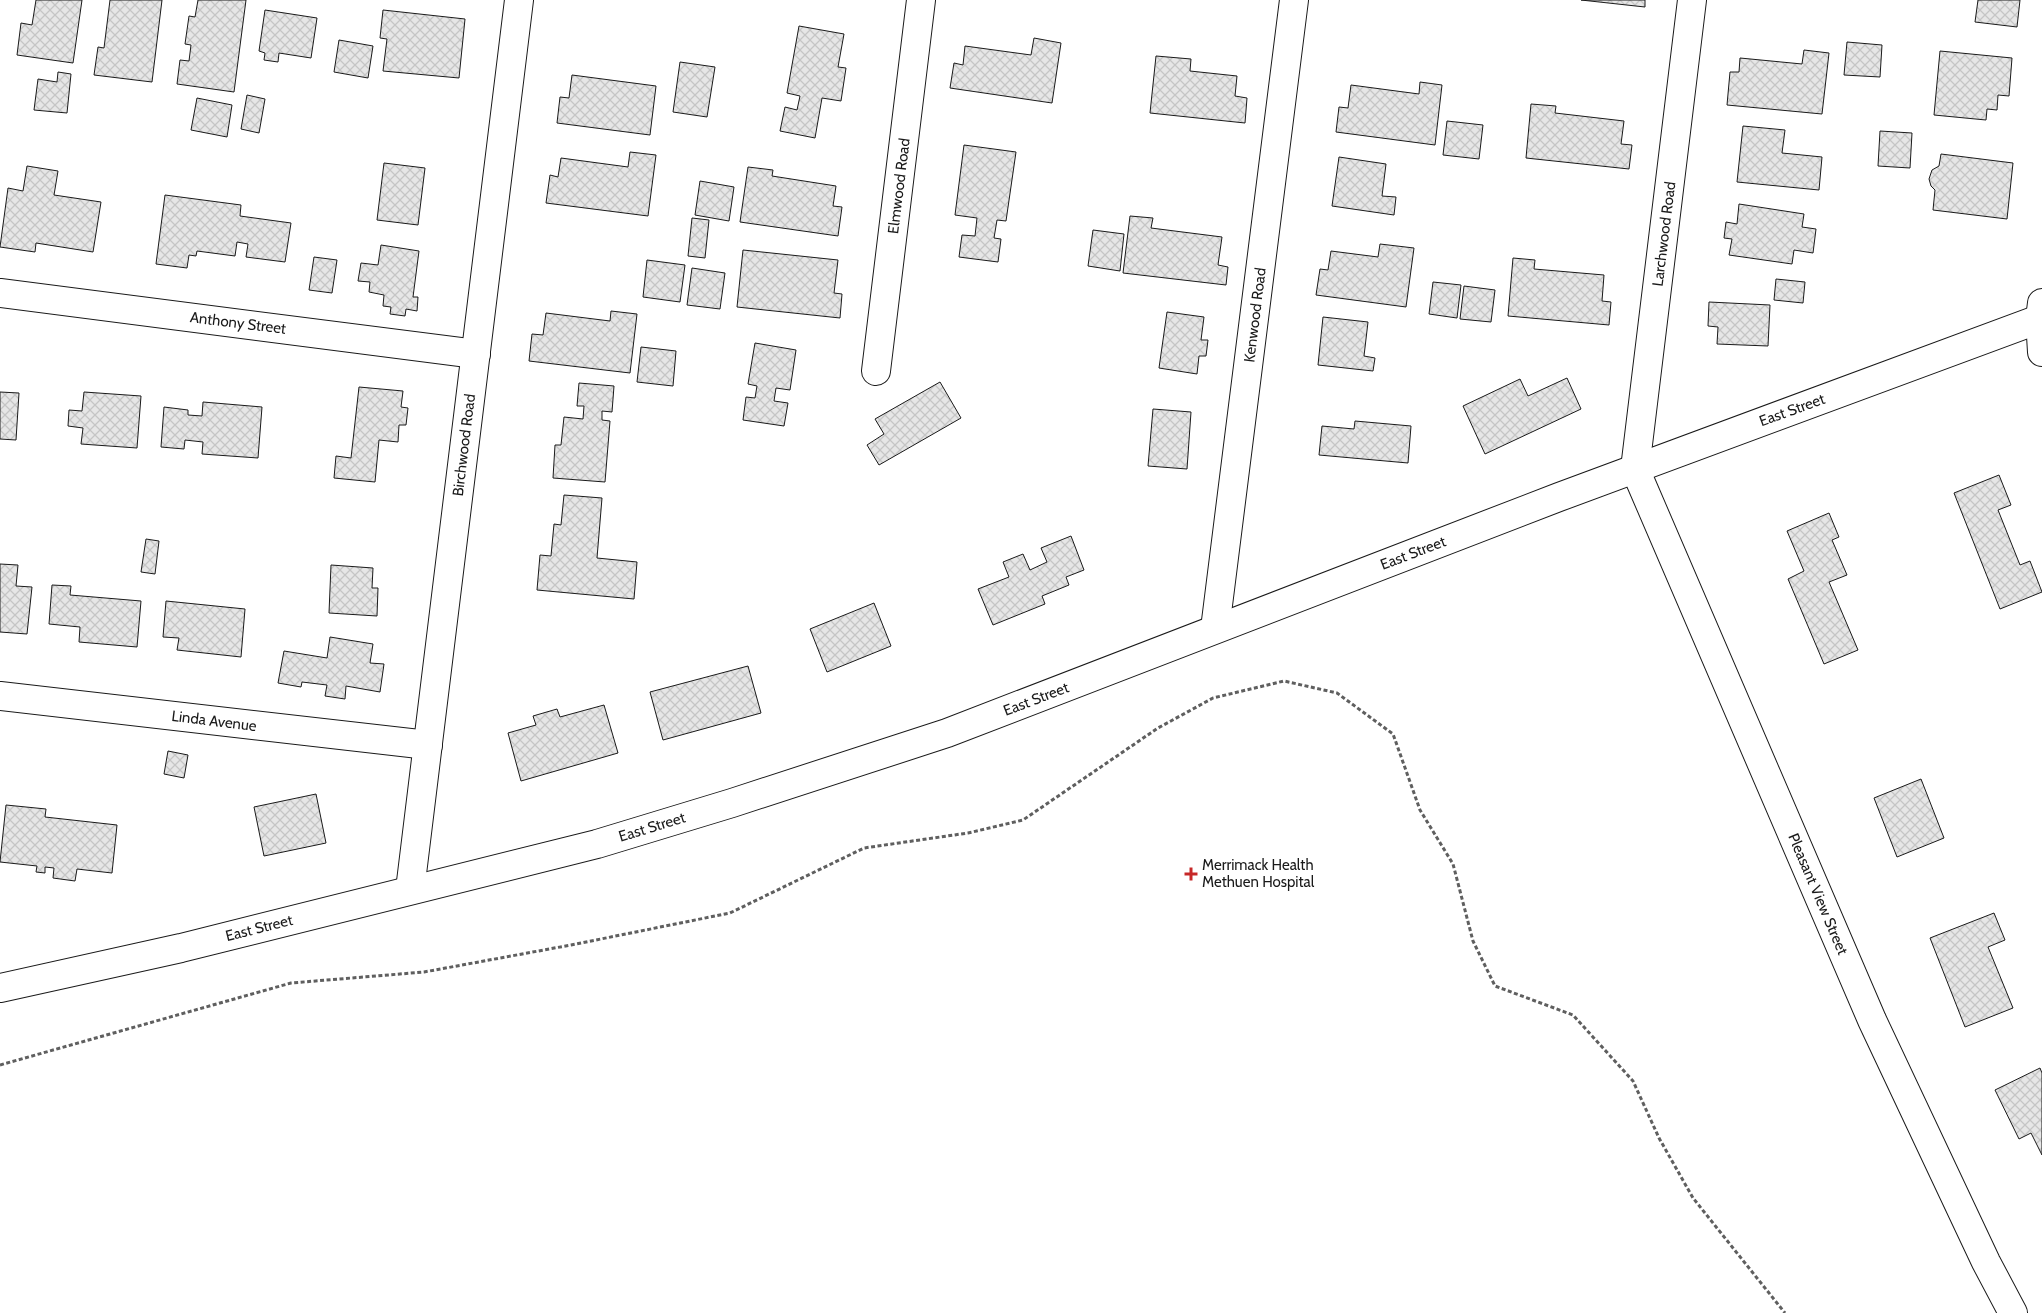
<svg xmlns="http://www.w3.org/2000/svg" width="2042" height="1313" font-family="Cabin,sans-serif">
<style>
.building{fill:url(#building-cross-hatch);stroke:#1a1a1a}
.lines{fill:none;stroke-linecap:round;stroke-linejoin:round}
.street-casing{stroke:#1a1a1a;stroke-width:30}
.secondary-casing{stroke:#1a1a1a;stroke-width:30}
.path{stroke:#5f5f5f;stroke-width:3;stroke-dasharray:4 2.5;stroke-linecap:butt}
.street{stroke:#fff;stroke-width:28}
.secondary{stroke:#fff;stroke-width:28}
.poi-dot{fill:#c62828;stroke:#fff;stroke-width:2}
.labels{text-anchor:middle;stroke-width:4;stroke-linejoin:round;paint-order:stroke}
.street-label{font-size:15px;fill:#1a1a1a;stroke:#fff}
.poi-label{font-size:15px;fill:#1a1a1a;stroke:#fff;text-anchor:start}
</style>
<defs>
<pattern id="building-cross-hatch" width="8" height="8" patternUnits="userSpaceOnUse" patternTransform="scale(1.25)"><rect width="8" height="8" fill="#e6e6e6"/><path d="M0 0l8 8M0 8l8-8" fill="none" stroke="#c5c5c5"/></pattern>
</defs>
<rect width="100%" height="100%" fill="#fff"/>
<g class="building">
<path d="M 36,0 L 82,0 L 73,63 L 17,55 L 21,23 L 32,25 Z"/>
<path d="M 110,0 L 162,0 L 152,82 L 94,75 L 98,47 L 104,48 Z"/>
<path d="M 198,0 L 246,0 L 234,92 L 177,84 L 180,60 L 189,61 L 191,45 L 185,44 L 189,16 L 195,17 Z"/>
<path d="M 1581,0 L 1645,0 L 1645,7 Z"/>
<path d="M 1978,0 L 2020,0 L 2017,27 L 1975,22 Z"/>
<path d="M 265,10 L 317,18 L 311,58 L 279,53 L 278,62 L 264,60 L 265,53 L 259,51 Z"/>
<path d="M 383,10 L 465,19 L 459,78 L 383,71 L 387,39 L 380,38 Z"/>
<path d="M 799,26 L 844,34 L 838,67 L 846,68 L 841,101 L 822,98 L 815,138 L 780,131 L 785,107 L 797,110 L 800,96 L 787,93 Z"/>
<path d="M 1034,38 L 1061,43 L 1052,103 L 950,88 L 954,63 L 963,65 L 965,46 L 1031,55 Z"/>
<path d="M 339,40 L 373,46 L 368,78 L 334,72 Z"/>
<path d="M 1847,42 L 1882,45 L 1880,77 L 1844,75 Z"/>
<path d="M 1804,50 L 1829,53 L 1822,114 L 1727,105 L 1730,72 L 1739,72 L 1740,58 L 1802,64 Z"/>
<path d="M 1940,51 L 2012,58 L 2009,96 L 1998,95 L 1997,110 L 1987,109 L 1986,120 L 1934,115 Z"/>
<path d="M 1156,56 L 1191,59 L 1190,71 L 1237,76 L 1235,96 L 1247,98 L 1245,123 L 1150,113 Z"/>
<path d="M 680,62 L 715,67 L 707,117 L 673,112 Z"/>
<path d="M 58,72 L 71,74 L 67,113 L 34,110 L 38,79 L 57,82 Z"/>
<path d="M 572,75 L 656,86 L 650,135 L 557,123 L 560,97 L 569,98 Z"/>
<path d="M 1420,82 L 1442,85 L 1435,145 L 1336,132 L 1339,107 L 1348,108 L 1351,85 L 1419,94 Z"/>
<path d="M 247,95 L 265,99 L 259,133 L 241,129 Z"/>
<path d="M 197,98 L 232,105 L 227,137 L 191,130 Z"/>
<path d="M 1531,104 L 1556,106 L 1555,113 L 1624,121 L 1621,144 L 1632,145 L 1629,169 L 1526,158 Z"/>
<path d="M 1447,121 L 1483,125 L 1479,159 L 1443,155 Z"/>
<path d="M 1743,126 L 1785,130 L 1782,153 L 1822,157 L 1819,190 L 1737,182 Z"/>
<path d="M 1880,131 L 1912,133 L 1910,168 L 1878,166 Z"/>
<path d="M 964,145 L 1016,152 L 1006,221 L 997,220 L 994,238 L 1001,239 L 998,262 L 959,257 L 962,235 L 975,236 L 977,218 L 955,215 Z"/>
<path d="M 630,152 L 656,155 L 648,216 L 546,203 L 550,175 L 558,177 L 561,158 L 628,167 Z"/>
<path d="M 1941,154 L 2013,163 L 2007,219 L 1933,210 L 1935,190 L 1931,186 L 1929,179 L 1932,170 L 1939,166 Z"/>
<path d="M 1339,157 L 1386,164 L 1382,196 L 1396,197 L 1394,215 L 1332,206 Z"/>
<path d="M 384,163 L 425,168 L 418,225 L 377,220 Z"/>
<path d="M 27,166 L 58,171 L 54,195 L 101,202 L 93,252 L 36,243 L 35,252 L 0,247 L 8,188 L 23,191 Z"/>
<path d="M 748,167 L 773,170 L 772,176 L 836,186 L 833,206 L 842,207 L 838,236 L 740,222 Z"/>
<path d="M 700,181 L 734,187 L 729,221 L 695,215 Z"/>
<path d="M 165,195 L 241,205 L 240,216 L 291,223 L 285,262 L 246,257 L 248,244 L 237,242 L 235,256 L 197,251 L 196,256 L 189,255 L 187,268 L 156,264 Z"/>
<path d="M 1739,204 L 1804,214 L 1802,227 L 1816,229 L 1813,253 L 1794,250 L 1792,264 L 1729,255 L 1732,239 L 1724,238 L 1726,222 L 1737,224 Z"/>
<path d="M 1130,216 L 1153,218 L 1151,228 L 1222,237 L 1218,265 L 1228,267 L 1226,285 L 1123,273 Z"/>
<path d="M 692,218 L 709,220 L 705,258 L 688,256 Z"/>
<path d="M 1093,230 L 1124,234 L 1120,271 L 1088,266 Z"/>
<path d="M 1380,244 L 1414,248 L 1406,307 L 1316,295 L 1320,269 L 1328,270 L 1331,251 L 1378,257 Z"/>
<path d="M 381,245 L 419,251 L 413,297 L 418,297 L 417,311 L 406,309 L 405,316 L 390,314 L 391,307 L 383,306 L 384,295 L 369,292 L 370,282 L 358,281 L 361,263 L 378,265 Z"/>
<path d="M 743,250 L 838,260 L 834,293 L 842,294 L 840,318 L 737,307 Z"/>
<path d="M 314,257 L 337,260 L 332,293 L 309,290 Z"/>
<path d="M 1513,258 L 1535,260 L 1534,269 L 1604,275 L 1602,301 L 1611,302 L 1609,325 L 1508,316 Z"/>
<path d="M 647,260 L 685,265 L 680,302 L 643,297 Z"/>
<path d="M 692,268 L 725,273 L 720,309 L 687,305 Z"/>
<path d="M 1776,279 L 1805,282 L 1803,303 L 1774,300 Z"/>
<path d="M 1433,282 L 1461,285 L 1457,318 L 1429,314 Z"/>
<path d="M 1464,286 L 1495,290 L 1491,322 L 1460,319 Z"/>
<path d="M 1709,302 L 1770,305 L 1768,346 L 1717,344 L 1718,327 L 1708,326 Z"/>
<path d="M 611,311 L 637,314 L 630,373 L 529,361 L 532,334 L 543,335 L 546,313 L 610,321 Z"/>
<path d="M 1167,312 L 1204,317 L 1201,340 L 1208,340 L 1206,356 L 1199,356 L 1197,374 L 1159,368 Z"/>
<path d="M 1323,317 L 1368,322 L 1364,356 L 1375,358 L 1373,371 L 1318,365 Z"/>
<path d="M 755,343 L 796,350 L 790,390 L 776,388 L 774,401 L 788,403 L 784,426 L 743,420 L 746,397 L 755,398 L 757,386 L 748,384 Z"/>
<path d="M 641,347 L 676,351 L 673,386 L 637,382 Z"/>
<path d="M 1567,378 L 1581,409 L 1485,454 L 1463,406 L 1520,379 L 1528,396 Z"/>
<path d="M 940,382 L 961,418 L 879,465 L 867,445 L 884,434 L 875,419 Z"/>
<path d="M 579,383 L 614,386 L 612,412 L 602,411 L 602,420 L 610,421 L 605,482 L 553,478 L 555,445 L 561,445 L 564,417 L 583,419 L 584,406 L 577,406 Z"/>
<path d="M 359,387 L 403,391 L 401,407 L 408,408 L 406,425 L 399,425 L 398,442 L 379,440 L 375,482 L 334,478 L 336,456 L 351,458 Z"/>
<path d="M 0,392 L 19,393 L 16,440 L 0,439 Z"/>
<path d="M 84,392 L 141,396 L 137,448 L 81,444 L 83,428 L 68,426 L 69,410 L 82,411 Z"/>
<path d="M 203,402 L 262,407 L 258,458 L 202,454 L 203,442 L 185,440 L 184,449 L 161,447 L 164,407 L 188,410 L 188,415 L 202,416 Z"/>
<path d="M 1153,409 L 1191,412 L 1187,469 L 1148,466 Z"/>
<path d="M 1355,421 L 1411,426 L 1408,463 L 1319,455 L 1322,426 L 1354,429 Z"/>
<path d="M 1999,475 L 2011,505 L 1998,510 L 2020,565 L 2030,561 L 2042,592 L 2000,609 L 1954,493 Z"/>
<path d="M 564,495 L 602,498 L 597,558 L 637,562 L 634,599 L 537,590 L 540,555 L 551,556 L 554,524 L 561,525 Z"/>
<path d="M 1829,513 L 1839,537 L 1832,540 L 1847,575 L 1829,582 L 1858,650 L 1824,664 L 1788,579 L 1804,571 L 1787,531 Z"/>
<path d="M 1071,536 L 1084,570 L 1066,577 L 1069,585 L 1042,596 L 1045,604 L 993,625 L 978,589 L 1009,577 L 1003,562 L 1023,554 L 1030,570 L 1047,562 L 1041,548 Z"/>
<path d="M 146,539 L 159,541 L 155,574 L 141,572 Z"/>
<path d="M 0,564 L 18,565 L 16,586 L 32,587 L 27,634 L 0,632 Z"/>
<path d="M 331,565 L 373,568 L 372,588 L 378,588 L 377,616 L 329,613 Z"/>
<path d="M 52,585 L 71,586 L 70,595 L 141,601 L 137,647 L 79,642 L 80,627 L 49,624 Z"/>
<path d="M 166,601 L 245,609 L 241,657 L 177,650 L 179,638 L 163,637 Z"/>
<path d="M 874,603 L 891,646 L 827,672 L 810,629 Z"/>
<path d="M 330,637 L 373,644 L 370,663 L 384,664 L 380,692 L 346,686 L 345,699 L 325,696 L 327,685 L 302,682 L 301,687 L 278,683 L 284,651 L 327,658 Z"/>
<path d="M 748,666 L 761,713 L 663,740 L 650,692 Z"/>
<path d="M 604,705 L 618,753 L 521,781 L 508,733 L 536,725 L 533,716 L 557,709 L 560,717 Z"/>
<path d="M 168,751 L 188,755 L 184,778 L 164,774 Z"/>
<path d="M 1921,779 L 1944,838 L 1897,857 L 1874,798 Z"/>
<path d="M 316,794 L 326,843 L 264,856 L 254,807 Z"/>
<path d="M 6,805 L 46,809 L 45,817 L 117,825 L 112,873 L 77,869 L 75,881 L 53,878 L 54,868 L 45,867 L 45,873 L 36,872 L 37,866 L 0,862 Z"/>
<path d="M 1994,913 L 2005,940 L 1988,947 L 2013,1008 L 1965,1027 L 1930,938 Z"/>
<path d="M 2040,1068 L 2042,1073 L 2042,1155 L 2031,1133 L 2019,1139 L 1995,1090 Z"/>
</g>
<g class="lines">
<g class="street-casing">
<g id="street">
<path d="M 0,293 L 476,354"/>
<path d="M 2042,303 L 2040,319 L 2042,352"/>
<path d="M 876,371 L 921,0"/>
<path d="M 1635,469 L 1692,0"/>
<path d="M 1215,629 L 1294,0"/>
<path d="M 0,696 L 428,745"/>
<path d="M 410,890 L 519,0"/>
</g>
</g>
<g class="secondary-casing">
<g id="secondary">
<path d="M 1635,469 L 1872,1020 L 1986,1262 L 2013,1313"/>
<path d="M 0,988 L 181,948 L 597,844 L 732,803 L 947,733 L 1559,497 L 2042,318"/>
</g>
</g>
<path class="path" d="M 0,1065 L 291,983 L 424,972 L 571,945 L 730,913 L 864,848 L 968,833 L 1023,820 L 1158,728 L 1213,698 L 1284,681 L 1337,693 L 1393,734 L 1420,810 L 1453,864 L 1473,941 L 1495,986 L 1573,1015 L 1633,1081 L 1659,1138 L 1693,1198 L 1785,1313"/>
<use href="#street" class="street"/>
<use href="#secondary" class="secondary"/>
</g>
<path class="poi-dot" d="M1188.5 866.5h5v5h5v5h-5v5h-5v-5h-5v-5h5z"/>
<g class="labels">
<g class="street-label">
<text transform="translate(899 186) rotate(-83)" y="5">Elmwood Road</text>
<text transform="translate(1664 234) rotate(-83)" y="5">Larchwood Road</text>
<text transform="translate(1255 315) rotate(-83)" y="5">Kenwood Road</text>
<text transform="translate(238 323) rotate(7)" y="5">Anthony Street</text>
<text transform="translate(1792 410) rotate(-20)" y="5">East Street</text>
<text transform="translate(464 445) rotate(-83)" y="5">Birchwood Road</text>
<text transform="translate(1413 553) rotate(-21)" y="5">East Street</text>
<text transform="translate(1036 699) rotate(-21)" y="5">East Street</text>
<text transform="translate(214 721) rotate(7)" y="5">Linda Avenue</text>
<text transform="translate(652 827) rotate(-17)" y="5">East Street</text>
<text transform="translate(1818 894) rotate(67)" y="5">Pleasant View Street</text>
<text transform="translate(259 928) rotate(-14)" y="5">East Street</text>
</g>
<g class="poi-label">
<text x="1202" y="870">Merrimack Health<tspan x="1202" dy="17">Methuen Hospital</tspan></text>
</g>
</g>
</svg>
